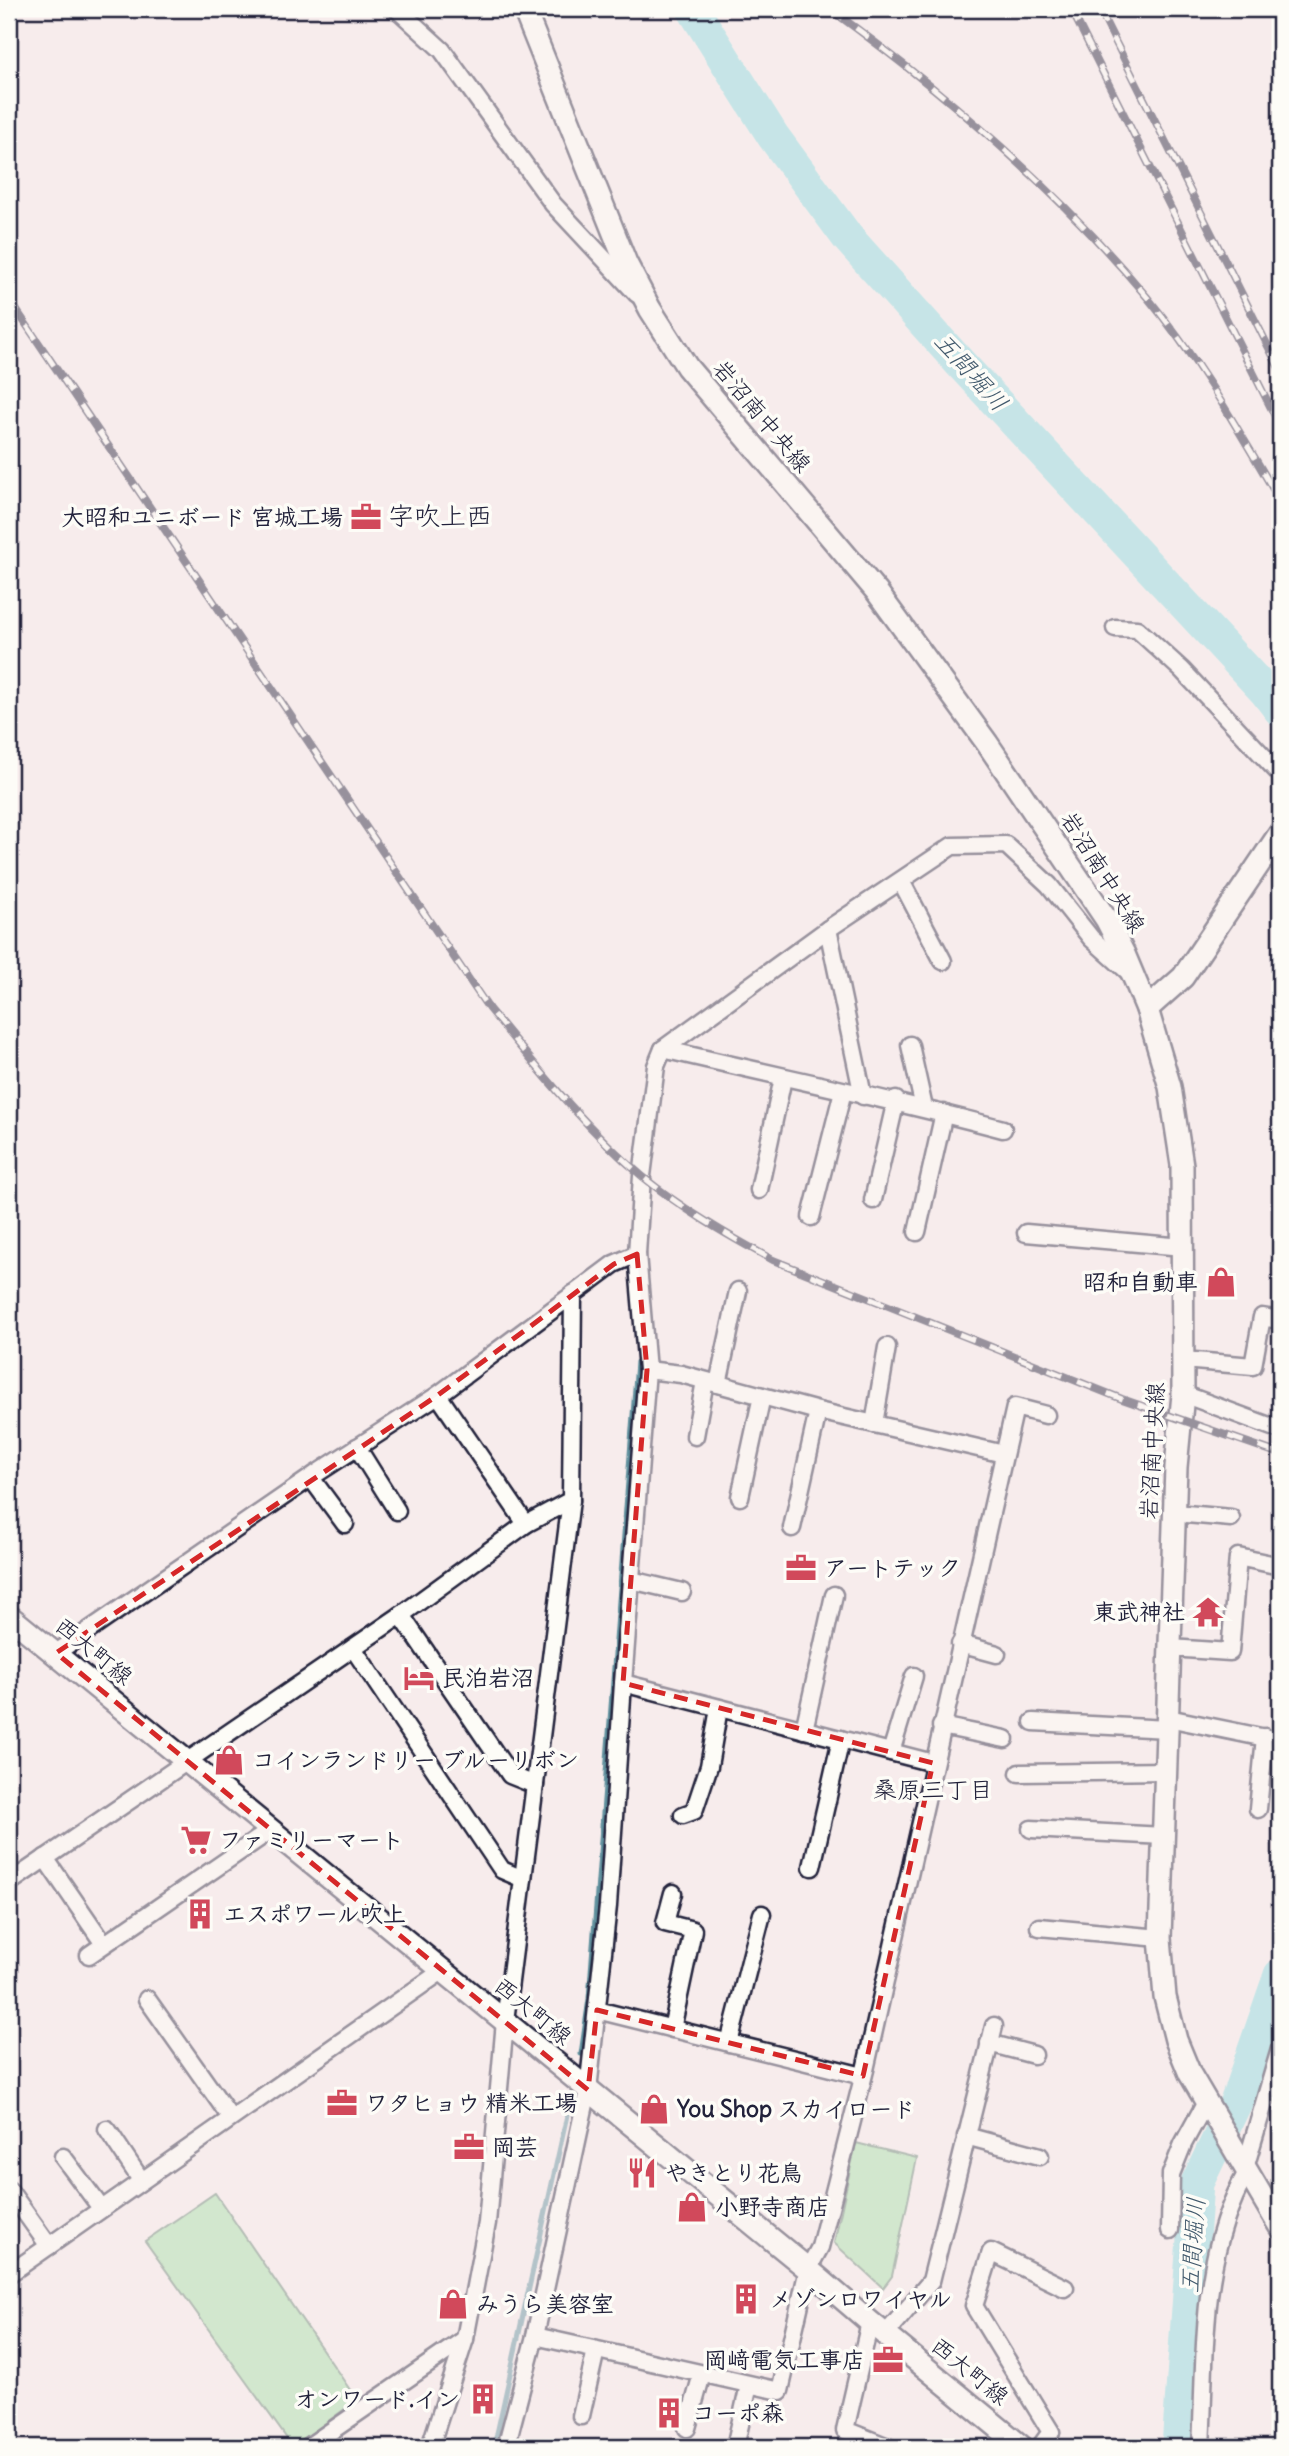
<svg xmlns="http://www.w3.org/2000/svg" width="1289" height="2456" font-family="Delius,'Klee One',sans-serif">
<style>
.green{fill:#a4e1a8;stroke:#638272;stroke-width:2}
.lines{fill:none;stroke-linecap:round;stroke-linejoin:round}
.stream{stroke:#60909d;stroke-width:5}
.river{stroke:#89dadf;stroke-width:33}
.minor-casing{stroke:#22223b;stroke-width:21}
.tertiary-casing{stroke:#22223b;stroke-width:26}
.minor{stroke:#fdfcf7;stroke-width:16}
.tertiary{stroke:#fdfcf7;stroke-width:21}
.rail-casing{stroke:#22223b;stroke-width:8}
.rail{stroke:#fdfcf7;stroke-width:5;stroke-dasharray:16;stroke-linecap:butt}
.marked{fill:none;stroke:#d62828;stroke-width:5;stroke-dasharray:14 9;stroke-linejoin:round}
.labels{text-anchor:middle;stroke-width:7;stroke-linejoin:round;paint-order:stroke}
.street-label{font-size:23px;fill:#22223b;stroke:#fdfcf7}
.poi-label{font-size:23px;font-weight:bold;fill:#22223b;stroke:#fdfcf7;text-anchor:start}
.water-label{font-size:24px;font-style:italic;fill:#41596c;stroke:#fdfcf7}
.neighbourhood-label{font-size:24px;fill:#22223b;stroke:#fdfcf7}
.quarter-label{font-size:26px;fill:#22223b;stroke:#fdfcf7}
</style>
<rect width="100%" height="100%" fill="#f7ecec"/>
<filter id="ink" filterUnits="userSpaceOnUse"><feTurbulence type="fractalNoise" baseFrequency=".0143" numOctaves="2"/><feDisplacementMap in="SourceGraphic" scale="14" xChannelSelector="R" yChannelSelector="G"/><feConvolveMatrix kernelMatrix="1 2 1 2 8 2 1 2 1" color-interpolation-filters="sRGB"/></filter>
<g filter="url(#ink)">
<g class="green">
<path d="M 856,2143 L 917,2158 L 892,2276 L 883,2288 L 834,2243 Z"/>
<path d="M 215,2193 L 357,2400 L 293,2447 L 145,2241 Z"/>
</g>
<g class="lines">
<g class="stream">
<path d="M 581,2054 L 589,1999 L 637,1362"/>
<path d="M 494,2447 L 569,2106"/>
</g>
<g class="river">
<path d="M 693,9 L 773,136 L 848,238 L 960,363 L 1266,692 L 1280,710"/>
<path d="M 1178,2447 L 1197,2183 L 1236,2102 L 1280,1975"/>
</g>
<g class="minor-casing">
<g id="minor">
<path d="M 397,9 L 442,50 L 553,204 L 637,294"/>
<path d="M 1115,628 L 1137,629 L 1182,670 L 1280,774"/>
<path d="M 901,881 L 943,961"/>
<path d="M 828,929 L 863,1096"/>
<path d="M 910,1045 L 924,1108"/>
<path d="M 663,1049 C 776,1076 891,1099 1003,1129"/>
<path d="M 759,1190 L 783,1078"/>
<path d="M 873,1200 L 896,1100"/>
<path d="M 811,1217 L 843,1091"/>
<path d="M 917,1232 L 944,1113"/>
<path d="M 1026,1233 L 1183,1247"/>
<path d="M 1183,1360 L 1253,1366 L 1262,1317 L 1280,1320"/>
<path d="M 647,1370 L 623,1683 L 933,1763"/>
<path d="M 718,1384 L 738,1291"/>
<path d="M 1183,1394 L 1280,1430"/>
<path d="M 438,1395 L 526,1524"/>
<path d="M 874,1424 L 887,1347"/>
<path d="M 695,1436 L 705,1381"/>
<path d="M 357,1447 L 397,1511"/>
<path d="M 1004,1454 L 818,1411 L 681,1374 L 647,1370 L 637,1254 L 642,1176 L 656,1066 L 663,1049 L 828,929 L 952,846 L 1006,845 L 1049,885 L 1091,938 L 1131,974"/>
<path d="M 311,1478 L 345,1524"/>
<path d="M 740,1497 L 762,1396"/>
<path d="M 1175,1513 L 1231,1518"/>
<path d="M 792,1528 L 818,1411"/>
<path d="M 631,1580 L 682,1592"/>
<path d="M 401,1615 L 510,1775 L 535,1785"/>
<path d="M 960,1644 L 997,1654"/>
<path d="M 353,1648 L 502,1870 L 523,1879"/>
<path d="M 1170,1648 L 1230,1652 L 1238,1557 L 1280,1566"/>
<path d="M 56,1653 L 316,1474 L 438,1395 L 614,1264 L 637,1254"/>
<path d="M 1168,1718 L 1280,1741"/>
<path d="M 1033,1722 L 1168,1729"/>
<path d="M 941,1726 L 1005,1739"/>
<path d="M 804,1730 L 834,1595"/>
<path d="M 891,1752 L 914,1676"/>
<path d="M 1019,1773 L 1166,1771"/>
<path d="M 1258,1809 L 1265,1737"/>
<path d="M 683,1815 L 694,1811 L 709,1766 L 719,1708"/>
<path d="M 1031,1829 L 1164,1836"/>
<path d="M 45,1858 L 104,1944"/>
<path d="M 812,1867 L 841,1739"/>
<path d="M 9,1883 L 401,1615 L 526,1524 L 571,1500"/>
<path d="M 1039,1927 L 1160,1938"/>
<path d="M 89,1955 L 271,1830"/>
<path d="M 147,1999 L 231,2118"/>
<path d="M 597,2010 L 863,2076"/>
<path d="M 672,2029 L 693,1930 L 665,1923 L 673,1893"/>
<path d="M 729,2043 L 762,1914"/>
<path d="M 989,2043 L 1034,2055"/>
<path d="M 107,2129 L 141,2180"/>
<path d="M 966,2136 L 1040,2156"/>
<path d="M 63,2157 L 101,2208"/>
<path d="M 1245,2168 L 1280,2049"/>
<path d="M 9,2190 L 49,2246"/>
<path d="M 1170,2230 L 1171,2174 L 1183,2144 L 1206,2102"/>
<path d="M 9,2274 L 442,1971"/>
<path d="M 870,2322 L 845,2430 L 888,2447"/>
<path d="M 885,2335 L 931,2281 L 994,2026"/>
<path d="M 535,2336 L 780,2391 L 808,2269 L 820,2247 L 865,2070 L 1015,1407 L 1046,1415"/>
<path d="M 581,2416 L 596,2350"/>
<path d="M 687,2428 L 702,2374"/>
<path d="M 308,2447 L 465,2339"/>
<path d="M 430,2447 L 465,2339 L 487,2223 L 505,2021 L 571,1500 L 573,1294"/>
<path d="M 506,2447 L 535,2336 L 588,2090 L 608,1906 L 623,1683"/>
<path d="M 735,2447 L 749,2385"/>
<path d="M 1040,2447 L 1051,2432 L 974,2306 L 991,2252 L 1065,2288"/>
<path d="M 1201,2447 C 1206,2355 1199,2255 1247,2172"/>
</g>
</g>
<g class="tertiary-casing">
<g id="tertiary">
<path d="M 524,9 L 626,263 L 650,309 L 687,367 L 877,592 L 987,743 L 1106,919 L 1124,954 L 1147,1009 L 1170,1087 L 1182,1165 L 1183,1394 L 1176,1467 L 1160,1938 L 1165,1997 L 1176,2040 L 1190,2074 L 1280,2227"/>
<path d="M 1147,1009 L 1183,977 L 1280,833"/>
<path d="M 9,1616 L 808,2269 L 870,2322 L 1022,2447"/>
</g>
</g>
<use href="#minor" class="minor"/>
<use href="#tertiary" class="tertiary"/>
<g class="rail-casing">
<g id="rail">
<path d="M 830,9 C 946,93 1055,187 1147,297 C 1199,360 1239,431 1280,501"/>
<path d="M 1071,9 L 1280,426"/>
<path d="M 1099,9 L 1280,370"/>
<path d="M 9,299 L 489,1009 C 537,1067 584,1127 642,1176 C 682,1209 727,1235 773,1260 L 1122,1399 L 1280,1454"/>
</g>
</g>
<use href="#rail" class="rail"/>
</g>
</g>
<path d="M0 0H1289V2456H0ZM 637,1254 L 647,1370 L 623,1683 L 933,1763 L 863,2076 L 597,2010 L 588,2090 L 56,1653 L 438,1395 L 614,1264 Z" fill="#f7ecec" fill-opacity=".55" fill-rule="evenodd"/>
<path class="marked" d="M 637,1254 L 647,1370 L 623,1683 L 933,1763 L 863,2076 L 597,2010 L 588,2090 L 56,1653 L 438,1395 L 614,1264 Z"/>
<defs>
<g id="office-bare" transform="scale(2.415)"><path d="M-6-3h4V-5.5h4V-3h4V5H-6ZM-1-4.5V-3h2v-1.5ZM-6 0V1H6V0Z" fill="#d1495b" stroke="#fdfcf7" stroke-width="2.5" paint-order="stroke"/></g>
<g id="shop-bare" transform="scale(2.415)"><path d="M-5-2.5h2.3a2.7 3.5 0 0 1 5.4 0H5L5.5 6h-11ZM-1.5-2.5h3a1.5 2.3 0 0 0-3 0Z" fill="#d1495b" stroke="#fdfcf7" stroke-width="2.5" paint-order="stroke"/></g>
<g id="temple-bare" transform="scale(2.415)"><path d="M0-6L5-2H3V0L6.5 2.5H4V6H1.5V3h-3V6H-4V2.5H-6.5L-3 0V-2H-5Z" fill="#d1495b" stroke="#fdfcf7" stroke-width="2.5" paint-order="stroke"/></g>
<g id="hotel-bare" transform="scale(2.415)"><path d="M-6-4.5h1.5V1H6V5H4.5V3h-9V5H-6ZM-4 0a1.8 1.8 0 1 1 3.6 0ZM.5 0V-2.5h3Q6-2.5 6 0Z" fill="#d1495b" stroke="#fdfcf7" stroke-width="2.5" paint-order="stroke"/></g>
<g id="supermarket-bare" transform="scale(2.415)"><path d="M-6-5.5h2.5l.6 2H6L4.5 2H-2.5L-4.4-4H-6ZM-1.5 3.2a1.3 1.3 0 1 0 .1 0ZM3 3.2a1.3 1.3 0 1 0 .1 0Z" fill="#d1495b" stroke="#fdfcf7" stroke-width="2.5" paint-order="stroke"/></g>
<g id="building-bare" transform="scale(2.415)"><path d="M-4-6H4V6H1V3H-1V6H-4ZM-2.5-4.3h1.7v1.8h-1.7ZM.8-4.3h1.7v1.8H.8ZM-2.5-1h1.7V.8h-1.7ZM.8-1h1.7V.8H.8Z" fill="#d1495b" stroke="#fdfcf7" stroke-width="2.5" paint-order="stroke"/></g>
<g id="restaurant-bare" transform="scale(2.415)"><path d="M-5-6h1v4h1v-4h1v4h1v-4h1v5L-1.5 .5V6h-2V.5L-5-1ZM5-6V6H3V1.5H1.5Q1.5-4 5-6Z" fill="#d1495b" stroke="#fdfcf7" stroke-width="2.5" paint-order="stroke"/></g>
</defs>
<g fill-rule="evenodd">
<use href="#office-bare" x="366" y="517"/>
<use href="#shop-bare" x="1221" y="1282"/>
<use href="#office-bare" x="801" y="1568"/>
<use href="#temple-bare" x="1208" y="1612"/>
<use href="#hotel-bare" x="419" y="1678"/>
<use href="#shop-bare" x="229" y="1760"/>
<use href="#supermarket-bare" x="196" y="1840"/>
<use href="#building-bare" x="200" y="1914"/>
<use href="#office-bare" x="342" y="2103"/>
<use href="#shop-bare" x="654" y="2109"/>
<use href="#office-bare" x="469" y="2147"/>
<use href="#restaurant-bare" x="642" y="2173"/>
<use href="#shop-bare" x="692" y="2207"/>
<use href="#building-bare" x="746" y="2299"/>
<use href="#shop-bare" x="453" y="2304"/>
<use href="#office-bare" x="888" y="2360"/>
<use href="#building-bare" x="483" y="2399"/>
<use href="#building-bare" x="669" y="2413"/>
</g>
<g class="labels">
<g class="street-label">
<text transform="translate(762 416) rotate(50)" y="8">岩沼南中央線</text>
<text transform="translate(1103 872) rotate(58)" y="8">岩沼南中央線</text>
<text transform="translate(1152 1451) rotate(-87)" y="8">岩沼南中央線</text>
<text transform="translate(94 1651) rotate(39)" y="8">西大町線</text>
<text transform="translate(533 2011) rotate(39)" y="8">西大町線</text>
<text transform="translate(970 2371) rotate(39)" y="8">西大町線</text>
</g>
<g class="poi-label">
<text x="343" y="525" text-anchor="end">大昭和ユニボード 宮城工場</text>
<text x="1198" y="1290" text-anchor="end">昭和自動車</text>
<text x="824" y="1576">アートテック</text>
<text x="1185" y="1620" text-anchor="end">東武神社</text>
<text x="442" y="1686">民泊岩沼</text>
<text x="252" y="1768">コインランドリー ブルーリボン</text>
<text x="219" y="1848">ファミリーマート</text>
<text x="223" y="1922">エスポワール吹上</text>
<text x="365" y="2111">ワタヒョウ 精米工場</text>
<text x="677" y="2117">You Shop スカイロード</text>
<text x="492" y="2155">岡芸</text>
<text x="665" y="2181">やきとり花鳥</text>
<text x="715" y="2215">小野寺商店</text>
<text x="769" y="2307">メゾンロワイヤル</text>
<text x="476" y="2312">みうら美容室</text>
<text x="865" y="2368" text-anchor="end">岡﨑電気工事店</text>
<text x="460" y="2407" text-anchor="end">オンワード.イン</text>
<text x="692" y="2421">コーポ森</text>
</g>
<g class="water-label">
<text transform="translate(971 372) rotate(48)" y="8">五間堀川</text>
<text transform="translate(1193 2245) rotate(-86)" y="8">五間堀川</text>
</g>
<g class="neighbourhood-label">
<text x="933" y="1798">桑原三丁目</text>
</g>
<g class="quarter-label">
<text x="440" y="525">字吹上西</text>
</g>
</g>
<rect width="1289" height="2456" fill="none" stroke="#fdfcf7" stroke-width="35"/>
<rect x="18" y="18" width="1254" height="2421" fill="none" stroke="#22223b" stroke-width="2.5" filter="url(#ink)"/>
</svg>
